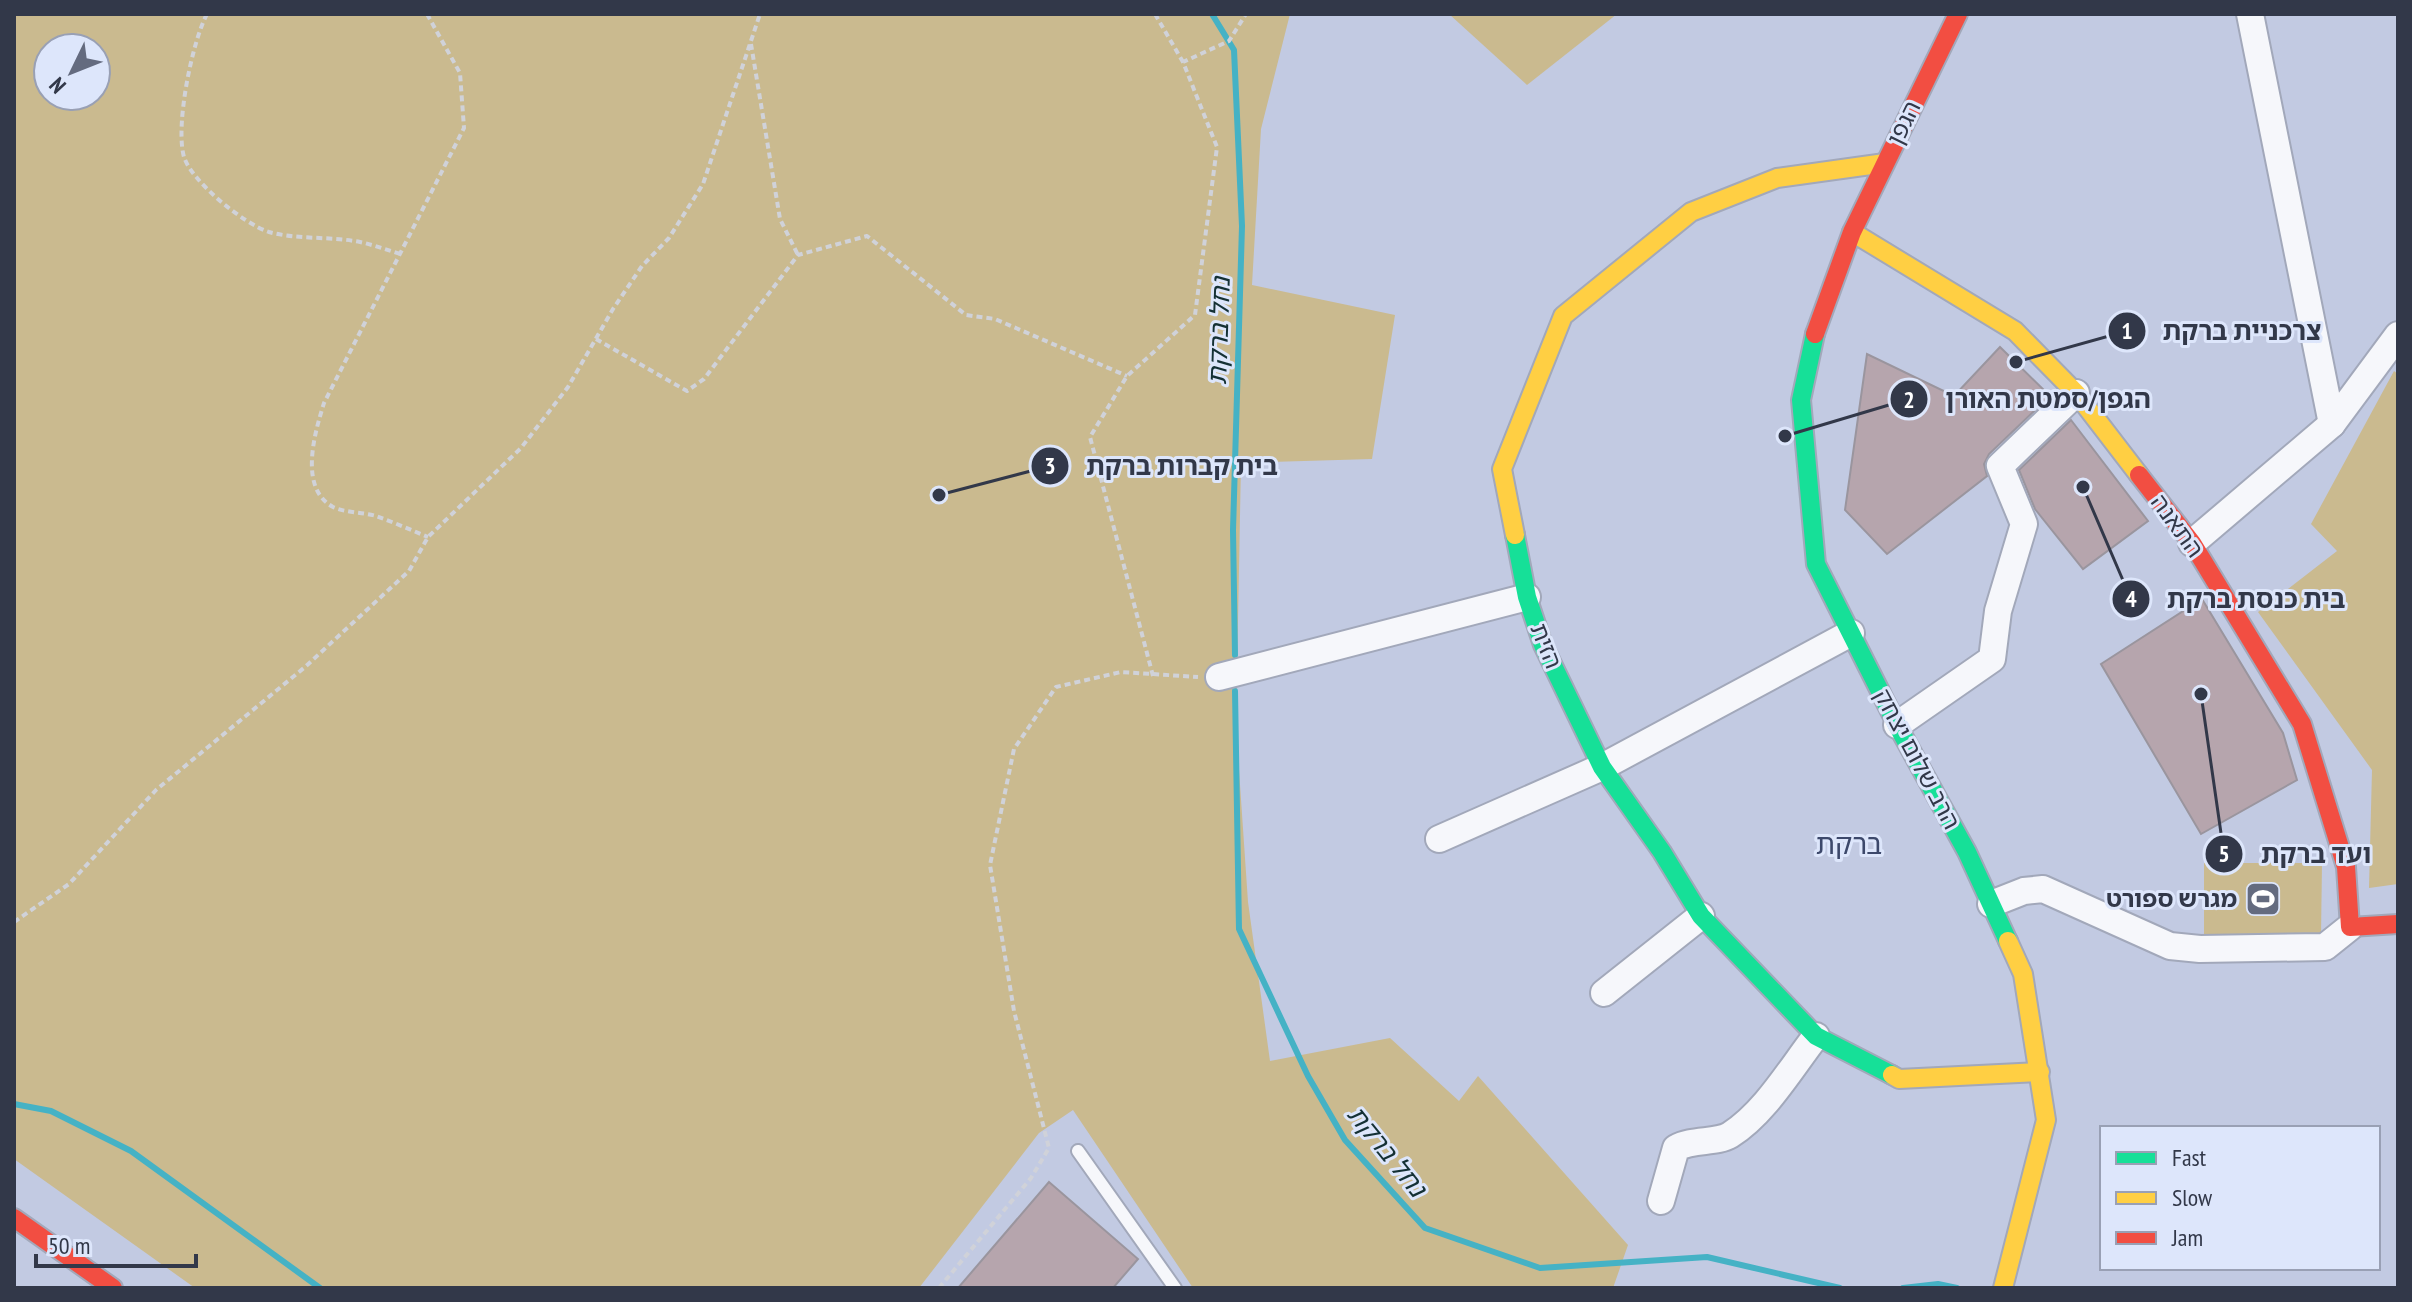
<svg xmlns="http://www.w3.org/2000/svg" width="2412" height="1302" font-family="'PT Sans Narrow','Noto Sans Hebrew',sans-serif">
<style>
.green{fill:#caba8f;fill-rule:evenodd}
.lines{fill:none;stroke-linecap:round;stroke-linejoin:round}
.stream{stroke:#45b2c5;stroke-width:6}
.building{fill:#b6a5ad;stroke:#9a959e;stroke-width:2}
.lane-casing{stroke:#a2a8ba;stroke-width:16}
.street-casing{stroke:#a2a8ba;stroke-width:30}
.fast-casing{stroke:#a2a8ba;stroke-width:22}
.slow-casing{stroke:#a2a8ba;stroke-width:22}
.jam-casing{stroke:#a2a8ba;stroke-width:22}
.path{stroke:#d0d2d9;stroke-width:4;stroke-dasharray:6 4;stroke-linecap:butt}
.lane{stroke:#f6f7fb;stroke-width:12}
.street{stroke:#f6f7fb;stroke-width:26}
.fast{stroke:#16e098;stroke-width:18}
.slow{stroke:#ffcf43;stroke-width:18}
.jam{stroke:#f24e42;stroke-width:18}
.labels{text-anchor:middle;stroke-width:6;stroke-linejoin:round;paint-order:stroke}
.street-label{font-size:24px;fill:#323849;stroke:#dde6fb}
.poi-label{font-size:24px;font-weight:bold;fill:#323849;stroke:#dde6fb;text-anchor:end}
.water-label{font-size:26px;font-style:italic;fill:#143034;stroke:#dde6fb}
.quarter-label{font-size:28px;fill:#3c486b;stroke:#dde6fb}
.leader{fill:none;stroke:#323849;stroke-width:3}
.callout-dot{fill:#323849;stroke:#dde6fb;stroke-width:3}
.mark-label{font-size:24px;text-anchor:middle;font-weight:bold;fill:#fff}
.callout-label{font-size:26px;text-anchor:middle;font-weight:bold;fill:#323849;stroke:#dde6fb;stroke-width:6;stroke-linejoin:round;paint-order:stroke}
</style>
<rect width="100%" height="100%" fill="#c2cae2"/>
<g class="green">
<path d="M 14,14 L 1290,14 L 1261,129 L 1252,285 L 1395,315 L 1372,459 L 1241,463 L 1236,726 L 1248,902 L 1270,1061 L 1390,1038 L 1459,1101 L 1478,1076 L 1628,1245 L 1613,1288 L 1193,1288 L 1073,1110 L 1039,1133 L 919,1288 L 195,1288 L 14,1159 ZM 48,48 L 96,48 L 96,96 L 48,96 Z"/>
<path d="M 1449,14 L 1617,14 L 1527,85 Z"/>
<path d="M 2394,371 L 2398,374 L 2398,884 L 2369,888 L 2372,770 L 2258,612 L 2337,551 L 2311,524 Z"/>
<path d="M 2204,863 L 2322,863 L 2321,936 L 2204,935 Z"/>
</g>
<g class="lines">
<g class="stream">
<path d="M 1212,14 L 1234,50 L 1242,226 L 1233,530 L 1235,655"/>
<path d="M 1235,691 L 1239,929 L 1308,1076 L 1345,1140 L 1425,1228 L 1540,1268 L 1707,1257 L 1840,1288"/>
<path d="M 14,1104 L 51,1111 L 131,1151 L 320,1288"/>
<path d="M 1903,1288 L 1938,1284 L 1957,1288"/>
</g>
</g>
<g class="building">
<path d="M 2000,347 L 2050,396 L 1989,454 L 1984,464 L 1987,476 L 1887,554 L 1845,510 L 1867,354 L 1954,396 Z"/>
<path d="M 2071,420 L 2148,521 L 2083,569 L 2035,509 L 2019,470 Z"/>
<path d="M 2202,599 L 2283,733 L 2297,780 L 2201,834 L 2101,664 Z"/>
<path d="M 1049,1182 L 1138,1259 L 1113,1288 L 958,1288 Z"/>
</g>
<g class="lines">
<g class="lane-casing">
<path id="lane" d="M 1078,1151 L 1175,1288"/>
</g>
<g class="street-casing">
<g id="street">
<path d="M 2250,14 L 2332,424"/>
<path d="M 2192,543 L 2332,424 L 2398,335"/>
<path d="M 1219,677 L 1527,597"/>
<path d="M 1897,725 L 1992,659 L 1998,611 L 2024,524 L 2000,466 L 2076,393"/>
<path d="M 1439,839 L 1602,767 L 1851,633"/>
<path d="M 1991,904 L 2024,891 L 2043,889 L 2170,946 L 2200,949 L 2325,947 L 2350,927"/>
<path d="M 1604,993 L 1701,916"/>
<path d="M 1661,1201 L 1676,1148 C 1692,1139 1717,1143 1730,1135 C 1765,1113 1791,1068 1816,1036"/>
</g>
</g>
<g class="fast-casing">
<g id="fast">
<path d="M 1815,334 L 1801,400 L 1816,564 L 1897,725 L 1967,852 L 2008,941"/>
<path d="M 1515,535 L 1527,597 L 1543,645 L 1602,767 L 1662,852 L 1701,916 L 1816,1036 L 1892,1075"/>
</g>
</g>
<g class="slow-casing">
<g id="slow">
<path d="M 1852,232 L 2015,331 L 2076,393 L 2139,475"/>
<path d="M 1515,535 L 1502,469 L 1563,316 L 1691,212 L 1777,178 L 1885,163"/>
<path d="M 1892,1075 L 1899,1079 L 2040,1072"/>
<path d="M 2003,1288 L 2046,1120 L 2023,974 L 2008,941"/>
</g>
</g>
<g class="jam-casing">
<g id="jam">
<path d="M 1815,334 L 1852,232 L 1958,14"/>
<path d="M 2139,475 L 2192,543 L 2302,724 L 2346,867 L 2350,927 L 2398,924"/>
<path d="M 14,1218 L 113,1288"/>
</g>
</g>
<g class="path">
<path d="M 207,14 C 192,42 175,126 184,157 C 192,182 244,224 269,232 C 298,240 330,236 360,242 C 374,245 387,250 401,254"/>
<path d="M 427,14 L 460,73 L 464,128 L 324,403 C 315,432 298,488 333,507 C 346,513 362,512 376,516 C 393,522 411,530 428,537"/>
<path d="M 1155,14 L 1183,62"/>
<path d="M 751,44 L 780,219 L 798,255"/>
<path d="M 596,339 L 687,391 L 704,379 L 798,255 L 867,236 L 966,315 L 995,319 L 1127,376"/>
<path d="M 1153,676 L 1090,437 L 1127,376 L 1195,315 L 1217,147 L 1183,62 L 1229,41 L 1246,14"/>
<path d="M 14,922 L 69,884 L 156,790 L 305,667 L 409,571 L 428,537 L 521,448 L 568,387 L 613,309 L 642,266 L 669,238 L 703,184 L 760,14"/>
<path d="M 939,1288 L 1031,1178 L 1049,1148 L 1014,1011 L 990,865 L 1014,749 L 1056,687 L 1121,672 L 1198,677"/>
</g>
<use href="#lane" class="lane"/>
<use href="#street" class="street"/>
<use href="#fast" class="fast"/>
<use href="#slow" class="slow"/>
<use href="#jam" class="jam"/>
</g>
<defs>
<g id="stadium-square" transform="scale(1.8)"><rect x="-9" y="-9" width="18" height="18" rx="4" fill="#646b7f" stroke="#dde6fb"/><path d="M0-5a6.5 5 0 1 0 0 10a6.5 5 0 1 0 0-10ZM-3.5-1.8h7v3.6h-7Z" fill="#fff"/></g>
</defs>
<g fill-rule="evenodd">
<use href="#stadium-square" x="2263" y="899"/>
</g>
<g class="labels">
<g class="street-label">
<text transform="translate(1904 123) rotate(-64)" y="8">הגפן</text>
<text transform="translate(2177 526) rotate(54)" y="8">התאנה</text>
<text transform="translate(1546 646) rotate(68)" y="8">הזית</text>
<text transform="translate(1917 759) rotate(62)" y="8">הרב שלום יצחק</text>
</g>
<g class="poi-label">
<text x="2237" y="907">מגרש ספורט</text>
</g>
<g class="water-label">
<text transform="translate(1219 331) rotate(-88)" y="9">נחל ברקת</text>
<text transform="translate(1387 1151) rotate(51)" y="9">נחל ברקת</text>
</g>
<g class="quarter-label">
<text x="1849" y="854">ברקת</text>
</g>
</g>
<path class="leader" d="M2016 362L2127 331M1785 436L1909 399M939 495L1050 466M2083 487L2131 599M2201 694L2224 854"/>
<g class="callout-dot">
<circle cx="2016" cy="362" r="8"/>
<circle cx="1785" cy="436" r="8"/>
<circle cx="939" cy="495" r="8"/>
<circle cx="2083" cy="487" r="8"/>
<circle cx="2201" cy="694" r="8"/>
<circle cx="2127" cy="331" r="20"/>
<circle cx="1909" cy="399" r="20"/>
<circle cx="1050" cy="466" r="20"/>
<circle cx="2131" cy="599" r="20"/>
<circle cx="2224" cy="854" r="20"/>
</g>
<g class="mark-label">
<text x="2127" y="339">1</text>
<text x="1909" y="408">2</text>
<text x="1050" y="474">3</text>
<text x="2131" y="607">4</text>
<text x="2224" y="862">5</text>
</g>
<g class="callout-label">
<text x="2242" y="340">צרכניית ברקת</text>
<text x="2048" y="408">הגפן/סמטת האורן</text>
<text x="1182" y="475">בית קברות ברקת</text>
<text x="2256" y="608">בית כנסת ברקת</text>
<text x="2316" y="863">ועד ברקת</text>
</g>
<rect width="2412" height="1302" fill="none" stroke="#323849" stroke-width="32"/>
<rect x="2100" y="1126" width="280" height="144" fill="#dde6fb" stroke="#99a0b4" stroke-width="2"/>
<rect x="2116" y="1152" width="40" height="12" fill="#16e098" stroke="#99a0b4" stroke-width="2"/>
<text x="2172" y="1166" font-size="24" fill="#323849">Fast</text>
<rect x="2116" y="1192" width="40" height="12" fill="#ffcf43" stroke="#99a0b4" stroke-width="2"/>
<text x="2172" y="1206" font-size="24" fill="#323849">Slow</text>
<rect x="2116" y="1232" width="40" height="12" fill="#f24e42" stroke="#99a0b4" stroke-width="2"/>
<text x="2172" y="1246" font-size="24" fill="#323849">Jam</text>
<g transform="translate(72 72) rotate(227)"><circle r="38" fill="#dde6fb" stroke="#99a0b4" stroke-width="2"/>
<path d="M0-6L14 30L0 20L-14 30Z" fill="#646b7f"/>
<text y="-12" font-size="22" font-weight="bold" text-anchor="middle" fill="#323849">N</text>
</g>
<path d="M36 1254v12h160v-12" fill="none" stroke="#323849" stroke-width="4"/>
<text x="48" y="1254" font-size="24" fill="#323849" stroke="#dde6fb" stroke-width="6" paint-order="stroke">50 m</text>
</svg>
